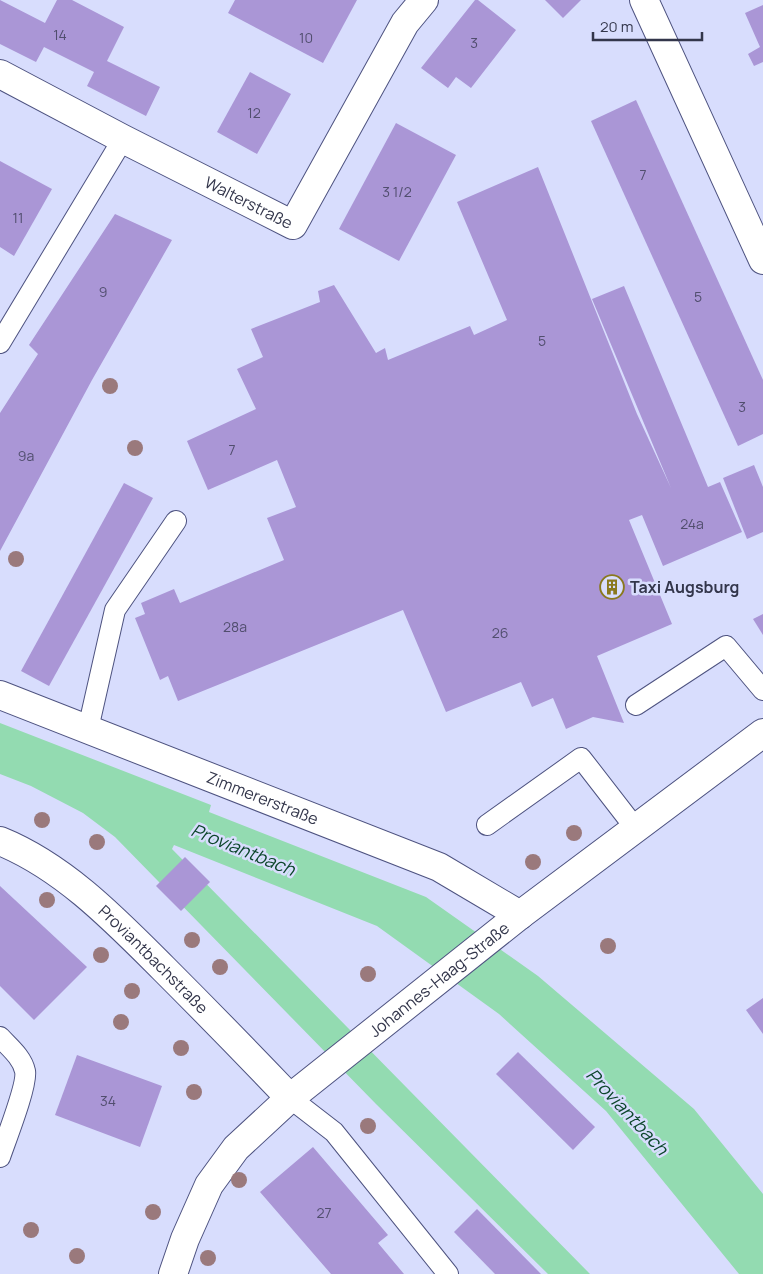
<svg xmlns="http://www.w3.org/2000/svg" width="763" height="1274" font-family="Manrope,sans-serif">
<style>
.water{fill:#93dbb1}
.building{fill:#aa96d6}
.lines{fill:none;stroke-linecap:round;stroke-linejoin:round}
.service-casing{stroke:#4e5380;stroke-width:22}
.minor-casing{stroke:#4e5380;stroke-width:30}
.service{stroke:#fff;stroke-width:20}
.minor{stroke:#fff;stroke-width:28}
.tree{fill:#9a797c}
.labels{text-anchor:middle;stroke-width:5;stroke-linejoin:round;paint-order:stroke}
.number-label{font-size:14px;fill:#514e6e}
.street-label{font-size:16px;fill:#33364b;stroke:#d8ddfd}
.poi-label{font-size:16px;font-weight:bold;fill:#33364b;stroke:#d8ddfd;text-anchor:start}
.water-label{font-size:18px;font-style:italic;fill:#0c462b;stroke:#d8ddfd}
</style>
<rect width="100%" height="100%" fill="#d8ddfd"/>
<path class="water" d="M 0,723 L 211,805 L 209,812 L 426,897 L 538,976 L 694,1109 L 763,1194 L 763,1274 L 739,1274 L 606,1111 L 499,1014 L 377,926 L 174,845 L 172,849 L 590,1274 L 548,1274 L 376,1104 L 115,837 L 83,813 L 31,786 L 0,774 Z"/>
<g class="building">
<path d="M 0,0 L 45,23 L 57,0 L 72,0 L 124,27 L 107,61 L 160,87 L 146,116 L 87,86 L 94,72 L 44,47 L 36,62 L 0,44 Z"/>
<path d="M 235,0 L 357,0 L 323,63 L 228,13 Z"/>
<path d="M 475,0 L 478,0 L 516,30 L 471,88 L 456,77 L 448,88 L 421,68 Z"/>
<path d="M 545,0 L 581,0 L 563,18 Z"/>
<path d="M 763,5 L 763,62 L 754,66 L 748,54 L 760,47 L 745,13 Z"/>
<path d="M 250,72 L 291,94 L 257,154 L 217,132 Z"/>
<path d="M 636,100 L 763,380 L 763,434 L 738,446 L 591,121 Z"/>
<path d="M 396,123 L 456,155 L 399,261 L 339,229 Z"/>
<path d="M 0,161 L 52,189 L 14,256 L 0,247 Z"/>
<path d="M 538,167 L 637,414 L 671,488 L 592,299 L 624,286 L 708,487 L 720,482 L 742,532 L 663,566 L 642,515 L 629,520 L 672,624 L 597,656 L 624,723 L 593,717 L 566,729 L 553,698 L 532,707 L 521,682 L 446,712 L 403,610 L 178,701 L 168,676 L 160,680 L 135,618 L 145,614 L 141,603 L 174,589 L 180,603 L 284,560 L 267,518 L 296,507 L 277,460 L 208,490 L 187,441 L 256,409 L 237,369 L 263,357 L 251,329 L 320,302 L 318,291 L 334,285 L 376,353 L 385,348 L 388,360 L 470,326 L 474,335 L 507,320 L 457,202 Z"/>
<path d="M 115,214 L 172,240 L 92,380 L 0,551 L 0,413 L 38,354 L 29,345 Z"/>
<path d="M 754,465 L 763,487 L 763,532 L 747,539 L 723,478 Z"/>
<path d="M 124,483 L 153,498 L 49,686 L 21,671 Z"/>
<path d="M 763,614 L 763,635 L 753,619 Z"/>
<path d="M 185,857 L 210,882 L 181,911 L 156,886 Z"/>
<path d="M 0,886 L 87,967 L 34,1020 L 0,986 Z"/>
<path d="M 763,998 L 763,1034 L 746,1010 Z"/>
<path d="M 518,1052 L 595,1127 L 573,1150 L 496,1074 Z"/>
<path d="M 77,1055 L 162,1086 L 140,1147 L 55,1115 Z"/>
<path d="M 313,1147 L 388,1235 L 378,1243 L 404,1274 L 331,1274 L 260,1192 Z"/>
<path d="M 477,1209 L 541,1274 L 495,1274 L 454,1232 Z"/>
</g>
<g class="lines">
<g class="service-casing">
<g id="service">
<path d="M 0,343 L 123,139"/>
<path d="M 636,705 L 726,646 L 763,690"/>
<path d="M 88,729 L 115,610 L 176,521"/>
<path d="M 487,825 L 581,758 L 636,829"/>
<path d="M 0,1037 C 9,1047 22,1057 25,1071 C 28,1084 5,1142 0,1157"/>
<path d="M 290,1098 L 334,1132 L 448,1274"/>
</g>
</g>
<g class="minor-casing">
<g id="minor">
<path d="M 644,0 L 763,260"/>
<path id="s1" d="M 0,74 L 123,139 L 293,225 L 405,23 L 424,0"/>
<path id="s2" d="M 0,695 L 439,867 L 520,915"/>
<path id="s3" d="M 0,841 C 64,867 115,920 163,968 C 206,1011 248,1054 290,1098"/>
<path id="s4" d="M 173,1274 L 185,1239 L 209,1185 L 236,1148 L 290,1098 L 520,915 L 763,733"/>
</g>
</g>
<use href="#service" class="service"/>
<use href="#minor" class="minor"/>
</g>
<g class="tree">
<circle cx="110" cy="386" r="8"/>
<circle cx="135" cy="448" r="8"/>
<circle cx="16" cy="559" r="8"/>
<circle cx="42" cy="820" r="8"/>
<circle cx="574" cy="833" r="8"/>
<circle cx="97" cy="842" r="8"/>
<circle cx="533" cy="862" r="8"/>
<circle cx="47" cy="900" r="8"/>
<circle cx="192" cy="940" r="8"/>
<circle cx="608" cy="946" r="8"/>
<circle cx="101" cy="955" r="8"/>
<circle cx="220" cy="967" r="8"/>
<circle cx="368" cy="974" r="8"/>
<circle cx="132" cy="991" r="8"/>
<circle cx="121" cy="1022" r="8"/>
<circle cx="181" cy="1048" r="8"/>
<circle cx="194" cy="1092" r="8"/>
<circle cx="368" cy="1126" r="8"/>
<circle cx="239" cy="1180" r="8"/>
<circle cx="153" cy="1212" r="8"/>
<circle cx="31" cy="1230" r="8"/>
<circle cx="77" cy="1256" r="8"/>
<circle cx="208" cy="1258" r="8"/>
</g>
<defs>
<g id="building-ring" transform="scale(1.25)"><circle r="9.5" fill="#d8ddfd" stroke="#8a791e" stroke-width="1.5"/><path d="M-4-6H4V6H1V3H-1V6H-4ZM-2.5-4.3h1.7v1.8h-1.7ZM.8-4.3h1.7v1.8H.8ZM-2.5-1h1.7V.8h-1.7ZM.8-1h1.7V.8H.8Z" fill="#8a791e"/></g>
</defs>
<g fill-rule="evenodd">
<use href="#building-ring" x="612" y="587"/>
</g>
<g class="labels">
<g class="number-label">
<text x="60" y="40">14</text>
<text x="306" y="43">10</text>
<text x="474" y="48">3</text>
<text x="254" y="118">12</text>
<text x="643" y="180">7</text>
<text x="397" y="197">3 1/2</text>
<text x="18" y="223">11</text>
<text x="103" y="297">9</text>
<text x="698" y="302">5</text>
<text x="542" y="346">5</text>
<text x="742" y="412">3</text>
<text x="232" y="455">7</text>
<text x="26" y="461">9a</text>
<text x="692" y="529">24a</text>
<text x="235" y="632">28a</text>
<text x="500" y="638">26</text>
<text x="108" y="1106">34</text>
<text x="324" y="1218">27</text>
</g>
<g class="street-label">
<text dy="6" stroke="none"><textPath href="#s1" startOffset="280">Walterstraße</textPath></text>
<text dy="6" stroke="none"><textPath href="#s2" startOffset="282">Zimmererstraße</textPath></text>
<text dy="6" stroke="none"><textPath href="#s3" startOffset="195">Proviantbachstraße</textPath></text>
<text dy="6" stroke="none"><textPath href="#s4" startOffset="406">Johannes-Haag-Straße</textPath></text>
</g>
<g class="poi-label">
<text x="630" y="593">Taxi Augsburg</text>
</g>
<g class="water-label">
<text transform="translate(243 850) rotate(22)" y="6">Proviantbach</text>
<text transform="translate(627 1112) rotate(47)" y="6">Proviantbach</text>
</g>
</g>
<path d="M593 32v8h109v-8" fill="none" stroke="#33364b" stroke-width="2.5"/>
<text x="600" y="32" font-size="15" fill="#33364b" stroke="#d8ddfd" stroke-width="4" paint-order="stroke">20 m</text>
</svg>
